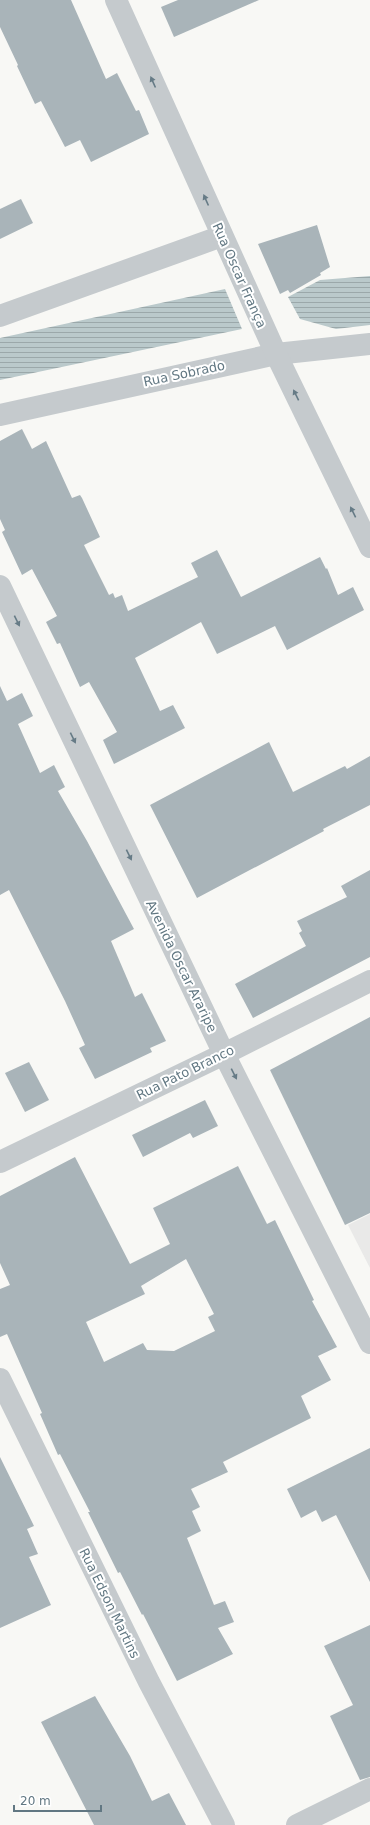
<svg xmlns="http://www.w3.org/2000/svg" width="370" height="1825" font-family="'DejaVu Sans',sans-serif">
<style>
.built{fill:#e9e9e8}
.water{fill:url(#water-rules)}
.building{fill:#a9b4b9;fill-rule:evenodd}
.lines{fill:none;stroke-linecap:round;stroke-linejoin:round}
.minor{stroke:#c5cacd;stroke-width:22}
.tertiary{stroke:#c5cacd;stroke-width:22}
.oneway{fill:#667b86}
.labels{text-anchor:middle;stroke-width:4;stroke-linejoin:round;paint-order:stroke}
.street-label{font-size:13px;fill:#617782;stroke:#fff}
</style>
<defs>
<pattern id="water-rules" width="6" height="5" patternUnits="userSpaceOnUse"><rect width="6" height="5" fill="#bac9cb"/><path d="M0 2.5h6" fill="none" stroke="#9ba8aa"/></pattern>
</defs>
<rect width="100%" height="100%" fill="#f8f8f5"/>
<path class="built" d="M 370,1214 L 370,1268 L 348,1225 Z"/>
<g class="water">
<path d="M 370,276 L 370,325 L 336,329 L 300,319 L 288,297 L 320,280 Z"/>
<path d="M 225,289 L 242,329 L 0,380 L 0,338 Z"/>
</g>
<g class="building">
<path d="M 0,0 L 71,0 L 106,79 L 117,73 L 136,111 L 139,110 L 149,134 L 91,162 L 80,140 L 65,147 L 41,101 L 35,104 L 17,66 L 18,65 L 0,27 Z"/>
<path d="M 178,0 L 259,0 L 174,37 L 161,7 Z"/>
<path d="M 21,199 L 33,223 L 0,239 L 0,209 Z"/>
<path d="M 317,225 L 330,267 L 320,273 L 321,275 L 290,293 L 288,290 L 280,294 L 258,244 Z"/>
<path d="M 22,429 L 32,449 L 46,441 L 72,498 L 80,495 L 82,498 L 100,537 L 84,545 L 109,595 L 113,593 L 115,598 L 122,595 L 128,611 L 198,577 L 191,563 L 217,550 L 241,597 L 320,557 L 326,569 L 327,568 L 338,595 L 353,587 L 364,610 L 287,650 L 275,626 L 217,654 L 201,622 L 135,658 L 160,711 L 173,705 L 185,728 L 114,764 L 103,740 L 117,732 L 89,682 L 80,687 L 60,643 L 57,644 L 46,622 L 57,616 L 32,569 L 22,575 L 2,532 L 5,530 L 0,519 L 0,441 Z"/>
<path d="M 0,686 L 7,701 L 22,693 L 33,716 L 18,724 L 40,773 L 54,765 L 65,787 L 58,791 L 87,841 L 134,929 L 111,941 L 135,997 L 142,993 L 166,1041 L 150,1048 L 152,1052 L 95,1079 L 79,1048 L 85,1045 L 65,1001 L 9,890 L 0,895 Z"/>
<path d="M 269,742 L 293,792 L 345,766 L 347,769 L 370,756 L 370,805 L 323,829 L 324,831 L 197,898 L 150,805 Z"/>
<path d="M 370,870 L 370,957 L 253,1018 L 235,984 L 306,946 L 299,933 L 302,931 L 297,921 L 347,897 L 341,886 Z"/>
<path d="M 370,1017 L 370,1213 L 345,1225 L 270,1070 Z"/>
<path d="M 29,1062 L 49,1100 L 25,1112 L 5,1073 Z"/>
<path d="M 205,1100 L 218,1126 L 193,1138 L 190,1133 L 143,1157 L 132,1135 Z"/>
<path d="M 75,1157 L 130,1264 L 170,1244 L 153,1208 L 238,1166 L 267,1224 L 275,1220 L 314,1300 L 312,1301 L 337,1347 L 318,1356 L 331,1380 L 301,1396 L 311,1418 L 223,1462 L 228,1472 L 191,1489 L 200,1507 L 192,1511 L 201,1531 L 187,1538 L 214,1605 L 225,1601 L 234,1622 L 218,1628 L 233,1654 L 177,1681 L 143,1614 L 142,1615 L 120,1572 L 118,1573 L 88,1512 L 90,1512 L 60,1454 L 58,1455 L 40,1414 L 42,1413 L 7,1334 L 0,1337 L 0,1289 L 10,1285 L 0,1263 L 0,1196 ZM 186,1259 L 214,1314 L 208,1317 L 215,1331 L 174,1351 L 147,1350 L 143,1343 L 104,1362 L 86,1322 L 145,1294 L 141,1286 Z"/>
<path d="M 370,1448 L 370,1582 L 336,1515 L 322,1522 L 316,1510 L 301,1518 L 287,1489 Z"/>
<path d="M 0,1457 L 34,1526 L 27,1529 L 38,1554 L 29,1557 L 51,1605 L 0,1628 Z"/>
<path d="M 370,1625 L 370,1777 L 360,1780 L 330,1716 L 353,1705 L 324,1646 Z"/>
<path d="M 95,1696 L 130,1756 L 152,1801 L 169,1793 L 186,1825 L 94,1825 L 41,1722 Z"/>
</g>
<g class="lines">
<g class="minor">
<path d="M 0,316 L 222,236"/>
<path d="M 0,415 L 276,354 L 370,344"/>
<path d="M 0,1162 L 224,1054 L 370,981"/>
<path d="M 0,1379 L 149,1682 L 224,1825"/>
<path d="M 297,1825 L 370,1789"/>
</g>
<g class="tertiary">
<path d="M 116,0 L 276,354 L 370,547"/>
<path d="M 0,586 L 224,1054 L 370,1343"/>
</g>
</g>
<defs><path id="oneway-solid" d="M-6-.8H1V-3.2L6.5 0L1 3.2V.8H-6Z"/></defs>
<g class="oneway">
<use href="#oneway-solid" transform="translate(153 82) rotate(-114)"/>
<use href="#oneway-solid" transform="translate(206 200) rotate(-114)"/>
<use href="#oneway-solid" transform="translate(296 395) rotate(-116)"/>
<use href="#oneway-solid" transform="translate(353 512) rotate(-116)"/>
<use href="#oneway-solid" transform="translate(17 621) rotate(64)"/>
<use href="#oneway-solid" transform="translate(73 738) rotate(64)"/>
<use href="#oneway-solid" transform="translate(129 855) rotate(64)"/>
<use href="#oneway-solid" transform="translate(234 1074) rotate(63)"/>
</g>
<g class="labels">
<g class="street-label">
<text transform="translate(240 275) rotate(66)" y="5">Rua Oscar França</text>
<text transform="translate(184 373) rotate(-12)" y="5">Rua Sobrado</text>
<text transform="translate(182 966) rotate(64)" y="5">Avenida Oscar Araripe</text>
<text transform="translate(185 1072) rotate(-26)" y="5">Rua Pato Branco</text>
<text transform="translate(110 1603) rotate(64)" y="5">Rua Edson Martins</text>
</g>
</g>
<path d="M14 1805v6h87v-6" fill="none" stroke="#617782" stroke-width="2"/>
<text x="20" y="1805" font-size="12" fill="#617782" stroke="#ffffff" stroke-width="3" paint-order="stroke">20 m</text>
</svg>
